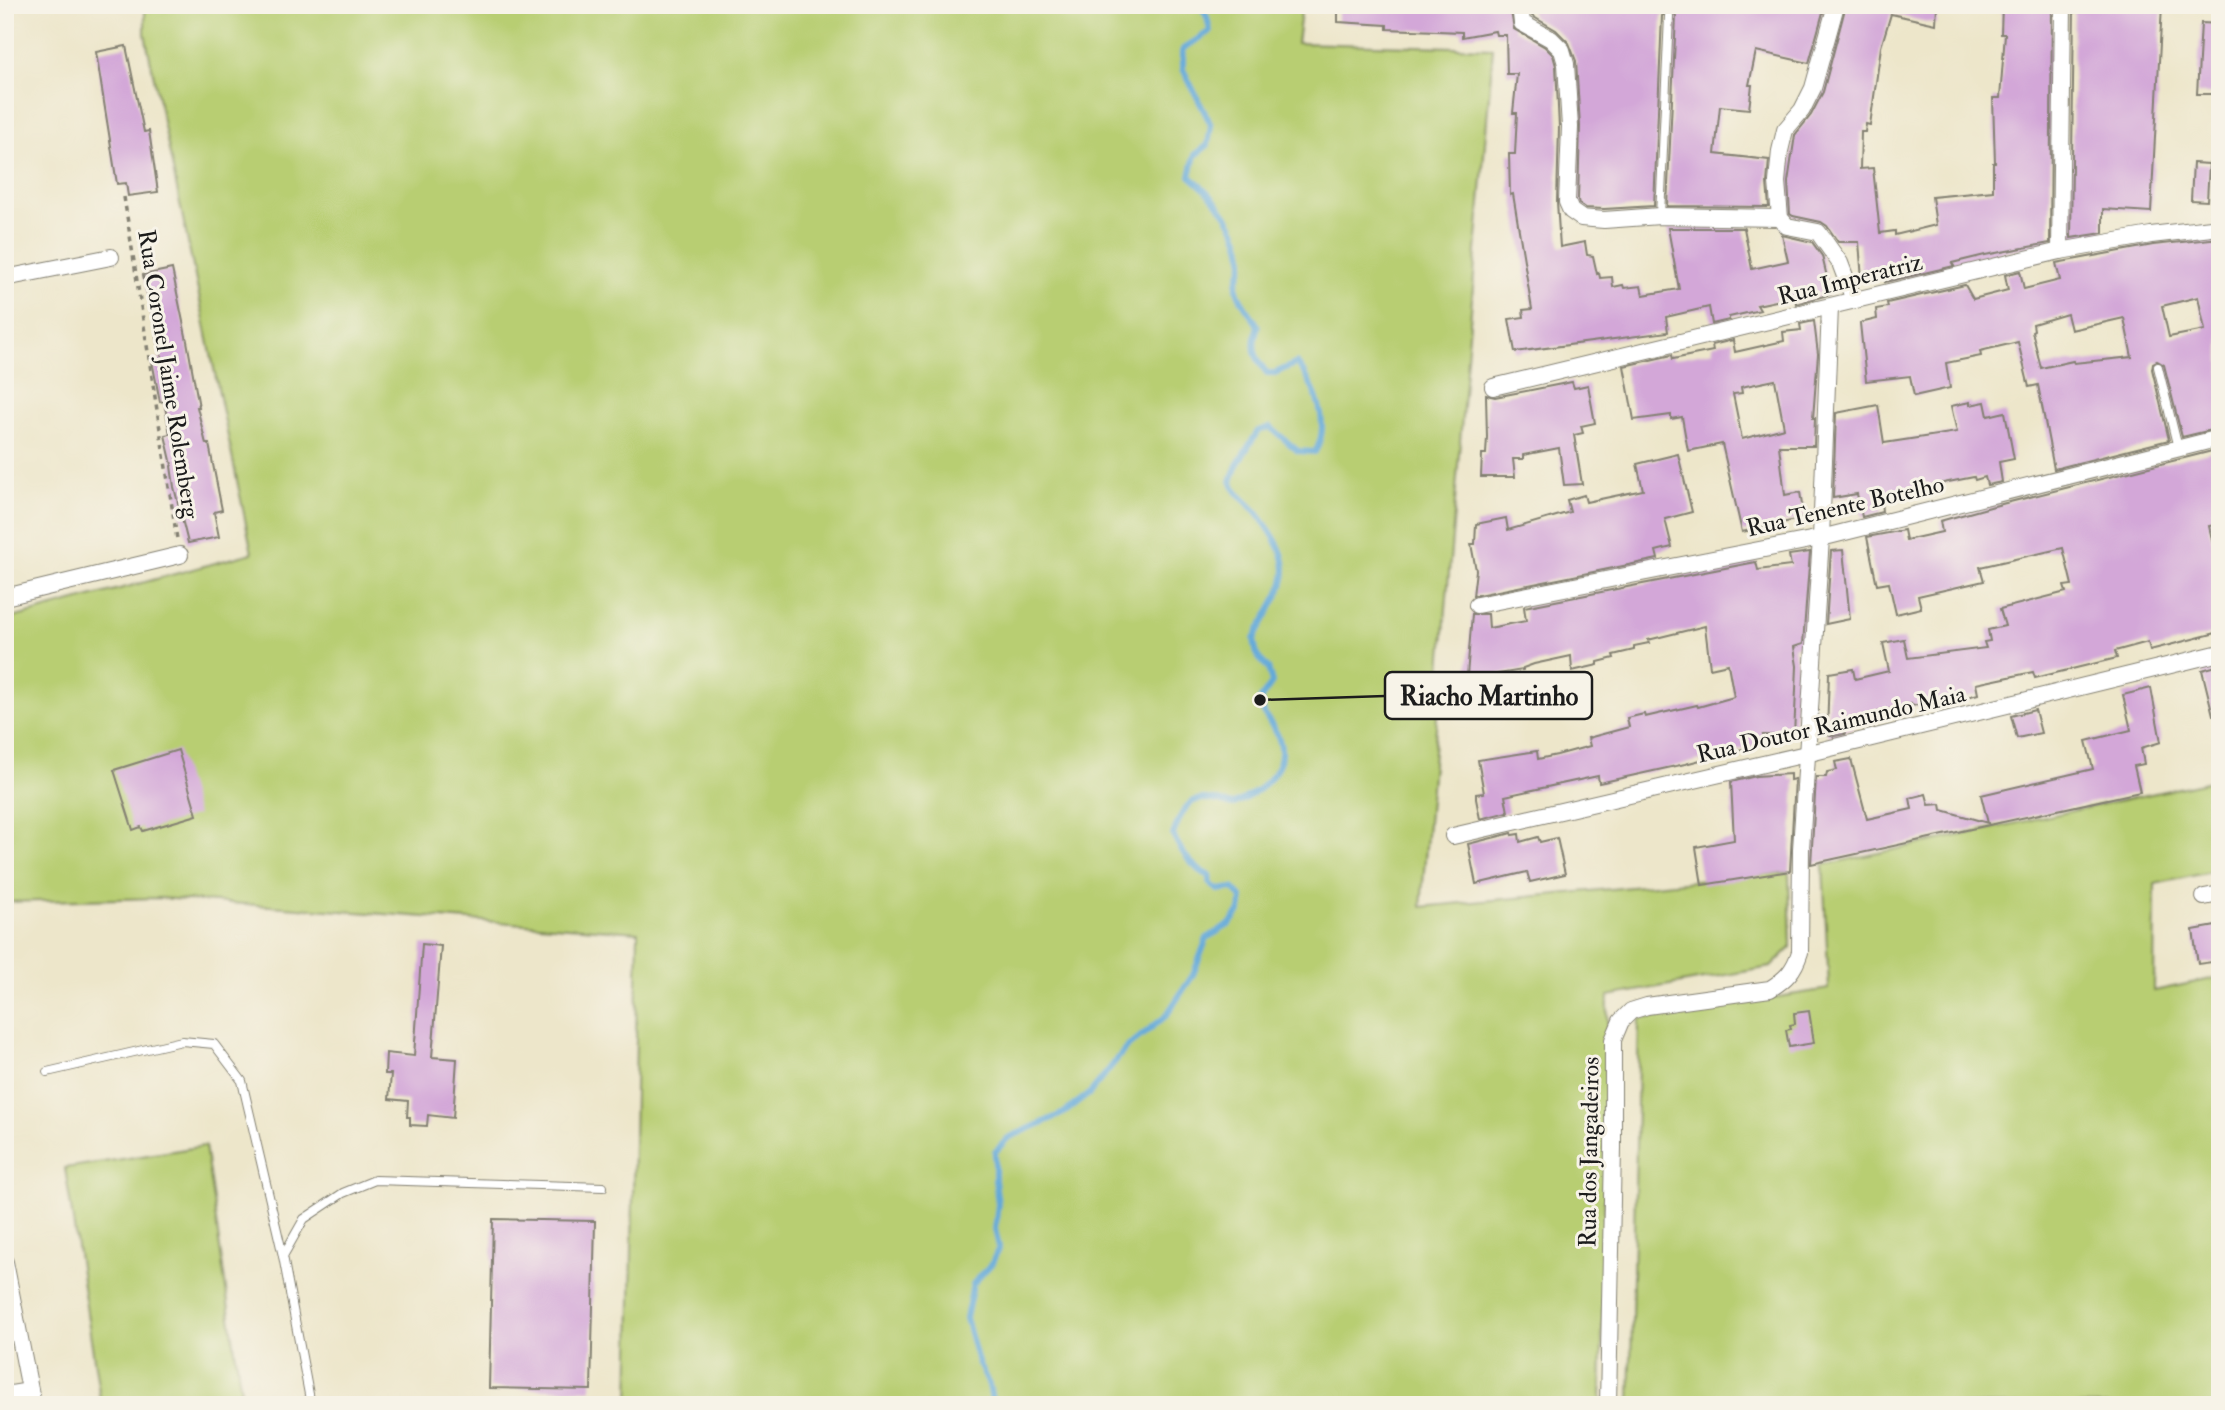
<svg xmlns="http://www.w3.org/2000/svg" width="2225" height="1410" font-family="'IM FELL Double Pica',serif">
<style>
.green{fill:#b8ce72;stroke:#6a7547;stroke-width:2}
.lines{fill:none;stroke-linecap:round;stroke-linejoin:round}
.stream{stroke:#62a9d9;stroke-width:6}
.building{fill:#d3a7d8;fill-rule:evenodd}
.lane-casing{stroke:#848173;stroke-width:10}
.street-casing{stroke:#848173;stroke-width:18}
.path{stroke:#848173;stroke-width:3.5;stroke-dasharray:5 5;stroke-linecap:butt}
.lane{stroke:#fff;stroke-width:8}
.street{stroke:#fff;stroke-width:16}
.labels{text-anchor:middle;stroke-width:6;stroke-linejoin:round;paint-order:stroke}
.street-label{font-size:24px;fill:#1c1c1c;stroke:#f7f3e8}
.leader{fill:none;stroke:#1c1c1c;stroke-width:2.5}
.callout-dot{fill:#1c1c1c;stroke:#f7f3e8;stroke-width:2.5}
.callout{fill:#f7f3e8;stroke:#1c1c1c;stroke-width:2.5}
.callout-label{font-size:26px;text-anchor:middle;font-weight:bold;fill:#1c1c1c}
</style>
<rect width="100%" height="100%" fill="#f7f3e8"/>
<filter id="ink" filterUnits="userSpaceOnUse"><feTurbulence type="fractalNoise" baseFrequency=".0143" numOctaves="2"/><feDisplacementMap in="SourceGraphic" scale="14" xChannelSelector="R" yChannelSelector="G"/><feConvolveMatrix kernelMatrix="1 2 1 2 8 2 1 2 1" color-interpolation-filters="sRGB"/></filter>
<filter id="wash" filterUnits="userSpaceOnUse"><feTurbulence type="fractalNoise" baseFrequency=".00686" numOctaves="4" result="noise"/><feDisplacementMap in="SourceGraphic" scale="28" xChannelSelector="R" yChannelSelector="G"/><feGaussianBlur stdDeviation="1.57" result="paint"/><feColorMatrix in="noise" values="0 0 0 0 0 0 0 0 0 0 0 0 0 0 0 0 0 1.4 0 .05"/><feComposite in="paint" operator="in"/></filter>
<g filter="url(#wash)">
<rect width="100%" height="100%" fill="#ede6ca"/>
<g class="green">
<path d="M 145,5 L 1302,5 L 1297,43 L 1493,48 L 1421,907 L 1789,872 L 1791,947 L 1771,967 L 1608,996 L 1601,1405 L 629,1405 L 638,932 L 159,898 L 5,902 L 5,620 L 252,553 L 145,34 Z"/>
<path d="M 2220,779 L 2220,870 L 2155,884 L 2154,991 L 2220,977 L 2220,1405 L 1630,1405 L 1639,1019 L 1829,989 L 1823,865 Z"/>
<path d="M 205,1146 L 243,1405 L 101,1405 L 65,1168 Z"/>
</g>
<g class="lines">
<path class="stream" d="M 993,1405 L 989,1385 L 978,1362 L 966,1318 L 973,1284 L 992,1263 L 999,1247 L 995,1229 L 998,1204 L 995,1180 L 995,1152 L 1008,1138 L 1064,1113 L 1090,1093 L 1126,1048 L 1166,1016 L 1193,975 L 1207,938 L 1229,925 L 1240,911 L 1242,898 L 1233,888 L 1218,890 L 1209,883 L 1210,876 C 1192,868 1182,853 1173,835 C 1186,799 1193,792 1232,805 C 1257,794 1290,771 1279,739 C 1274,724 1263,719 1260,700 L 1272,683 L 1268,668 L 1257,656 L 1254,639 C 1283,582 1304,574 1258,514 C 1248,502 1237,496 1231,481 L 1237,465 L 1258,431 L 1270,427 L 1298,451 L 1315,452 C 1332,424 1315,386 1297,363 L 1275,373 L 1267,373 C 1254,357 1251,346 1258,326 C 1253,316 1242,304 1238,293 C 1234,282 1242,273 1243,262 C 1245,231 1212,194 1190,176 L 1195,155 L 1208,145 L 1211,125 L 1183,69 L 1183,49 L 1210,31 L 1207,17 L 1200,5"/>
</g>
<g id="blocks">
<g class="building">
<path d="M 1338,5 L 1510,5 L 1514,29 L 1545,47 L 1553,55 L 1556,66 L 1559,127 L 1557,202 L 1560,247 L 1585,242 L 1587,255 L 1593,256 L 1597,274 L 1599,273 L 1600,278 L 1612,277 L 1613,287 L 1623,285 L 1624,288 L 1641,286 L 1643,295 L 1679,289 L 1668,228 L 1744,228 L 1752,269 L 1788,261 L 1782,235 L 1812,242 L 1822,256 L 1831,294 L 1796,304 L 1795,297 L 1757,305 L 1760,310 L 1729,317 L 1729,320 L 1712,324 L 1709,307 L 1666,317 L 1668,332 L 1515,352 L 1509,319 L 1524,317 L 1523,310 L 1532,309 L 1513,194 L 1510,195 L 1509,154 L 1515,154 L 1517,113 L 1513,113 L 1517,74 L 1507,74 L 1506,35 L 1496,35 L 1495,31 L 1462,37 L 1462,32 L 1387,29 L 1387,25 L 1338,22 Z"/>
<path d="M 1531,5 L 1825,5 L 1809,63 L 1756,51 L 1749,85 L 1752,85 L 1749,109 L 1720,106 L 1715,154 L 1769,160 L 1767,183 L 1769,207 L 1667,206 L 1676,16 L 1673,11 L 1669,10 L 1662,16 L 1654,206 L 1604,209 L 1585,208 L 1579,204 L 1578,200 L 1580,126 L 1576,61 L 1569,43 L 1556,30 L 1532,16 Z"/>
<path d="M 1846,5 L 1937,5 L 1936,24 L 1891,14 L 1881,47 L 1870,125 L 1866,124 L 1865,132 L 1861,132 L 1860,169 L 1873,168 L 1880,233 L 1895,231 L 1895,235 L 1936,225 L 1932,197 L 1993,191 L 1993,163 L 1995,163 L 1993,98 L 2000,98 L 2005,34 L 2001,34 L 2002,5 L 2052,5 L 2050,243 L 1985,255 L 1952,263 L 1954,266 L 1885,282 L 1884,274 L 1862,279 L 1859,242 L 1838,242 L 1827,226 L 1821,222 L 1793,216 L 1790,214 L 1788,182 L 1795,135 L 1811,115 L 1823,92 Z"/>
<path d="M 2074,5 L 2162,5 L 2151,212 L 2103,209 L 2103,233 L 2071,238 Z"/>
<path d="M 2201,23 L 2220,24 L 2220,94 L 2197,94 Z"/>
<path d="M 126,46 L 144,132 L 149,131 L 158,192 L 128,196 L 126,183 L 117,184 L 96,52 Z"/>
<path d="M 2193,163 L 2209,164 L 2207,201 L 2191,200 Z"/>
<path d="M 2220,238 L 2220,428 L 2182,437 L 2164,365 L 2157,361 L 2153,363 L 2152,369 L 2169,440 L 2054,469 L 2038,385 L 2029,387 L 2018,342 L 1980,351 L 1981,356 L 1946,363 L 1950,388 L 1914,396 L 1910,376 L 1866,381 L 1860,323 L 1877,319 L 1876,309 L 1888,307 L 1887,303 L 1965,285 L 1973,299 L 2008,290 L 2005,275 L 2020,271 L 2024,289 L 2060,280 L 2056,263 L 2153,245 ZM 2198,297 L 2205,330 L 2169,337 L 2162,306 ZM 2067,314 L 2071,330 L 2124,318 L 2132,357 L 2074,363 L 2073,361 L 2041,368 L 2032,331 L 2034,330 L 2033,324 Z"/>
<path d="M 172,269 L 187,341 L 199,407 L 197,407 L 206,444 L 209,444 L 222,510 L 214,512 L 219,537 L 188,543 L 174,487 L 171,466 L 172,465 L 165,435 L 170,434 L 164,401 L 160,402 L 152,361 L 162,359 L 143,275 Z"/>
<path d="M 1814,321 L 1818,354 L 1813,418 L 1815,418 L 1814,446 L 1779,446 L 1785,495 L 1800,492 L 1804,518 L 1742,532 L 1722,444 L 1688,451 L 1682,417 L 1671,419 L 1671,415 L 1634,420 L 1624,366 L 1672,355 L 1673,359 L 1713,351 L 1712,345 L 1733,340 L 1735,352 L 1784,341 L 1783,332 L 1801,330 L 1800,324 ZM 1775,380 L 1784,428 L 1742,439 L 1733,394 L 1742,393 L 1741,387 Z"/>
<path d="M 1572,382 L 1574,388 L 1588,385 L 1595,423 L 1581,426 L 1583,433 L 1574,435 L 1582,484 L 1564,485 L 1559,448 L 1523,455 L 1523,459 L 1513,459 L 1515,477 L 1481,477 L 1482,454 L 1486,454 L 1487,437 L 1486,395 L 1495,397 Z"/>
<path d="M 1970,402 L 1970,405 L 1985,402 L 1988,416 L 2005,412 L 2014,459 L 1999,462 L 2002,482 L 1987,485 L 1985,477 L 1975,480 L 1974,477 L 1928,486 L 1929,493 L 1881,500 L 1882,512 L 1862,517 L 1857,494 L 1833,498 L 1836,413 L 1878,405 L 1884,443 L 1957,432 L 1951,406 Z"/>
<path d="M 2220,449 L 2220,524 L 2209,526 L 2220,575 L 2220,627 L 2215,628 L 2216,633 L 2150,650 L 2148,642 L 2115,651 L 2117,658 L 2035,678 L 2033,672 L 1976,684 L 1978,694 L 1939,705 L 1938,701 L 1911,706 L 1911,704 L 1874,713 L 1876,719 L 1853,724 L 1853,728 L 1844,730 L 1845,734 L 1834,736 L 1827,734 L 1829,673 L 1853,669 L 1855,679 L 1889,671 L 1883,643 L 1904,639 L 1908,658 L 1986,648 L 1984,642 L 1990,641 L 1988,630 L 2005,626 L 2000,609 L 2066,592 L 2064,586 L 2072,585 L 2063,548 L 1980,567 L 1984,581 L 1918,596 L 1921,608 L 1896,614 L 1889,583 L 1877,585 L 1867,537 L 1904,530 L 1906,540 L 1942,532 L 1940,521 L 1994,506 Z"/>
<path d="M 1678,454 L 1692,512 L 1665,519 L 1672,547 L 1656,551 L 1658,559 L 1473,596 L 1476,570 L 1471,544 L 1475,544 L 1476,524 L 1506,518 L 1508,530 L 1570,512 L 1567,500 L 1584,495 L 1586,502 L 1643,490 L 1637,464 Z"/>
<path d="M 1843,550 L 1850,619 L 1826,624 L 1831,551 Z"/>
<path d="M 1810,552 L 1803,644 L 1794,647 L 1797,666 L 1794,736 L 1763,735 L 1766,743 L 1685,764 L 1599,783 L 1598,776 L 1505,796 L 1508,812 L 1480,819 L 1476,799 L 1476,794 L 1484,793 L 1478,760 L 1537,751 L 1538,759 L 1557,755 L 1590,746 L 1588,738 L 1629,727 L 1627,718 L 1644,714 L 1645,717 L 1697,705 L 1698,707 L 1734,697 L 1728,664 L 1710,668 L 1705,626 L 1648,640 L 1649,643 L 1634,646 L 1634,650 L 1613,655 L 1614,658 L 1598,662 L 1598,665 L 1572,671 L 1571,656 L 1534,664 L 1523,668 L 1523,670 L 1498,674 L 1499,681 L 1482,679 L 1482,689 L 1466,688 L 1472,614 L 1488,614 L 1489,628 L 1526,621 L 1524,607 L 1756,562 L 1758,570 L 1791,566 L 1789,555 Z"/>
<path d="M 2220,665 L 2220,715 L 2213,715 L 2202,670 Z"/>
<path d="M 2151,688 L 2161,742 L 2141,748 L 2144,764 L 2134,766 L 2140,792 L 1811,864 L 1816,777 L 1826,777 L 1827,772 L 1837,770 L 1835,762 L 1851,759 L 1867,819 L 1912,809 L 1910,798 L 1926,794 L 1929,805 L 1941,804 L 1942,810 L 1988,823 L 1981,795 L 2093,769 L 2086,741 L 2131,730 L 2123,695 Z"/>
<path d="M 2035,710 L 2041,733 L 2017,738 L 2011,716 Z"/>
<path d="M 178,750 L 197,815 L 143,831 L 141,827 L 133,830 L 114,770 Z"/>
<path d="M 1790,774 L 1790,780 L 1795,779 L 1790,871 L 1702,885 L 1696,847 L 1734,840 L 1731,782 L 1756,776 Z"/>
<path d="M 1512,833 L 1512,835 L 1519,834 L 1520,842 L 1538,837 L 1540,842 L 1557,838 L 1565,874 L 1530,882 L 1527,872 L 1476,884 L 1468,844 Z"/>
<path d="M 2216,926 L 2220,961 L 2198,964 L 2193,930 Z"/>
<path d="M 422,944 L 441,946 L 432,1057 L 457,1059 L 453,1118 L 428,1115 L 427,1126 L 410,1125 L 410,1117 L 407,1117 L 408,1101 L 389,1099 L 391,1074 L 385,1074 L 386,1053 L 414,1056 Z"/>
<path d="M 1809,1011 L 1814,1043 L 1789,1047 L 1786,1030 L 1791,1029 L 1790,1025 L 1795,1024 L 1794,1013 Z"/>
<path d="M 493,1219 L 595,1221 L 591,1390 L 489,1388 Z"/>
</g>
</g>
</g>
<g filter="url(#ink)">
<use href="#blocks" fill-opacity="0" stroke="#848173" stroke-width="2"/>
<g class="lines">
<g class="lane-casing">
<g id="lane">
<path d="M 1660,216 L 1669,16"/>
<path d="M 2158,367 L 2178,448"/>
<path d="M 47,1072 L 182,1041 L 214,1044 L 242,1081 L 283,1256 L 311,1405"/>
<path d="M 283,1256 L 304,1219 L 343,1193 L 375,1180 L 603,1187"/>
</g>
</g>
<g class="street-casing">
<g id="street">
<path d="M 1520,5 L 1522,23 L 1551,39 L 1562,50 L 1566,64 L 1570,127 L 1567,202 L 1571,211 L 1581,218 L 1604,220 L 1660,216 L 1780,218"/>
<path d="M 1836,5 L 1813,88 L 1802,110 L 1785,130 L 1780,151 L 1777,182 L 1780,218 L 1787,226 L 1818,232 L 1840,263 L 1854,300"/>
<path d="M 2060,251 L 2063,5"/>
<path d="M 5,278 L 111,257"/>
<path d="M 1493,387 L 2060,251 L 2151,235 L 2220,227"/>
<path d="M 5,597 L 180,555"/>
<path d="M 1477,605 L 1821,538 L 2220,438"/>
<path d="M 1453,836 L 1806,754 L 2220,653"/>
<path d="M 2204,897 L 2220,894"/>
<path d="M 5,1262 L 33,1405"/>
<path d="M 5,1395 L 30,1391"/>
<path d="M 1608,1405 L 1613,1148 L 1613,1040 L 1621,1021 L 1631,1011 L 1647,1006 L 1770,989 C 1786,979 1794,971 1800,952 L 1801,849 L 1821,538 L 1830,307"/>
</g>
</g>
<path class="path" d="M 124,197 L 177,539"/>
<use href="#lane" class="lane"/>
<use href="#street" class="street"/>
</g>
</g>
<g class="labels">
<g class="street-label">
<text transform="translate(1850 279) rotate(-14)" y="8">Rua Imperatriz</text>
<text transform="translate(169 374) rotate(81)" y="8">Rua Coronel Jaime Rolemberg</text>
<text transform="translate(1845 506) rotate(-13)" y="8">Rua Tenente Botelho</text>
<text transform="translate(1831 724) rotate(-13)" y="8">Rua Doutor Raimundo Maia</text>
<text transform="translate(1589 1152) rotate(-89)" y="8">Rua dos Jangadeiros</text>
</g>
</g>
<path class="leader" d="M1260 700L1385 696"/>
<circle class="callout-dot" cx="1260" cy="700" r="7"/>
<rect class="callout" x="1385" y="672" width="207" height="47" rx="7"/>
<g class="callout-label">
<text x="1489" y="705">Riacho Martinho</text>
</g>
<rect width="2225" height="1410" fill="none" stroke="#f7f3e8" stroke-width="28"/>
</svg>
